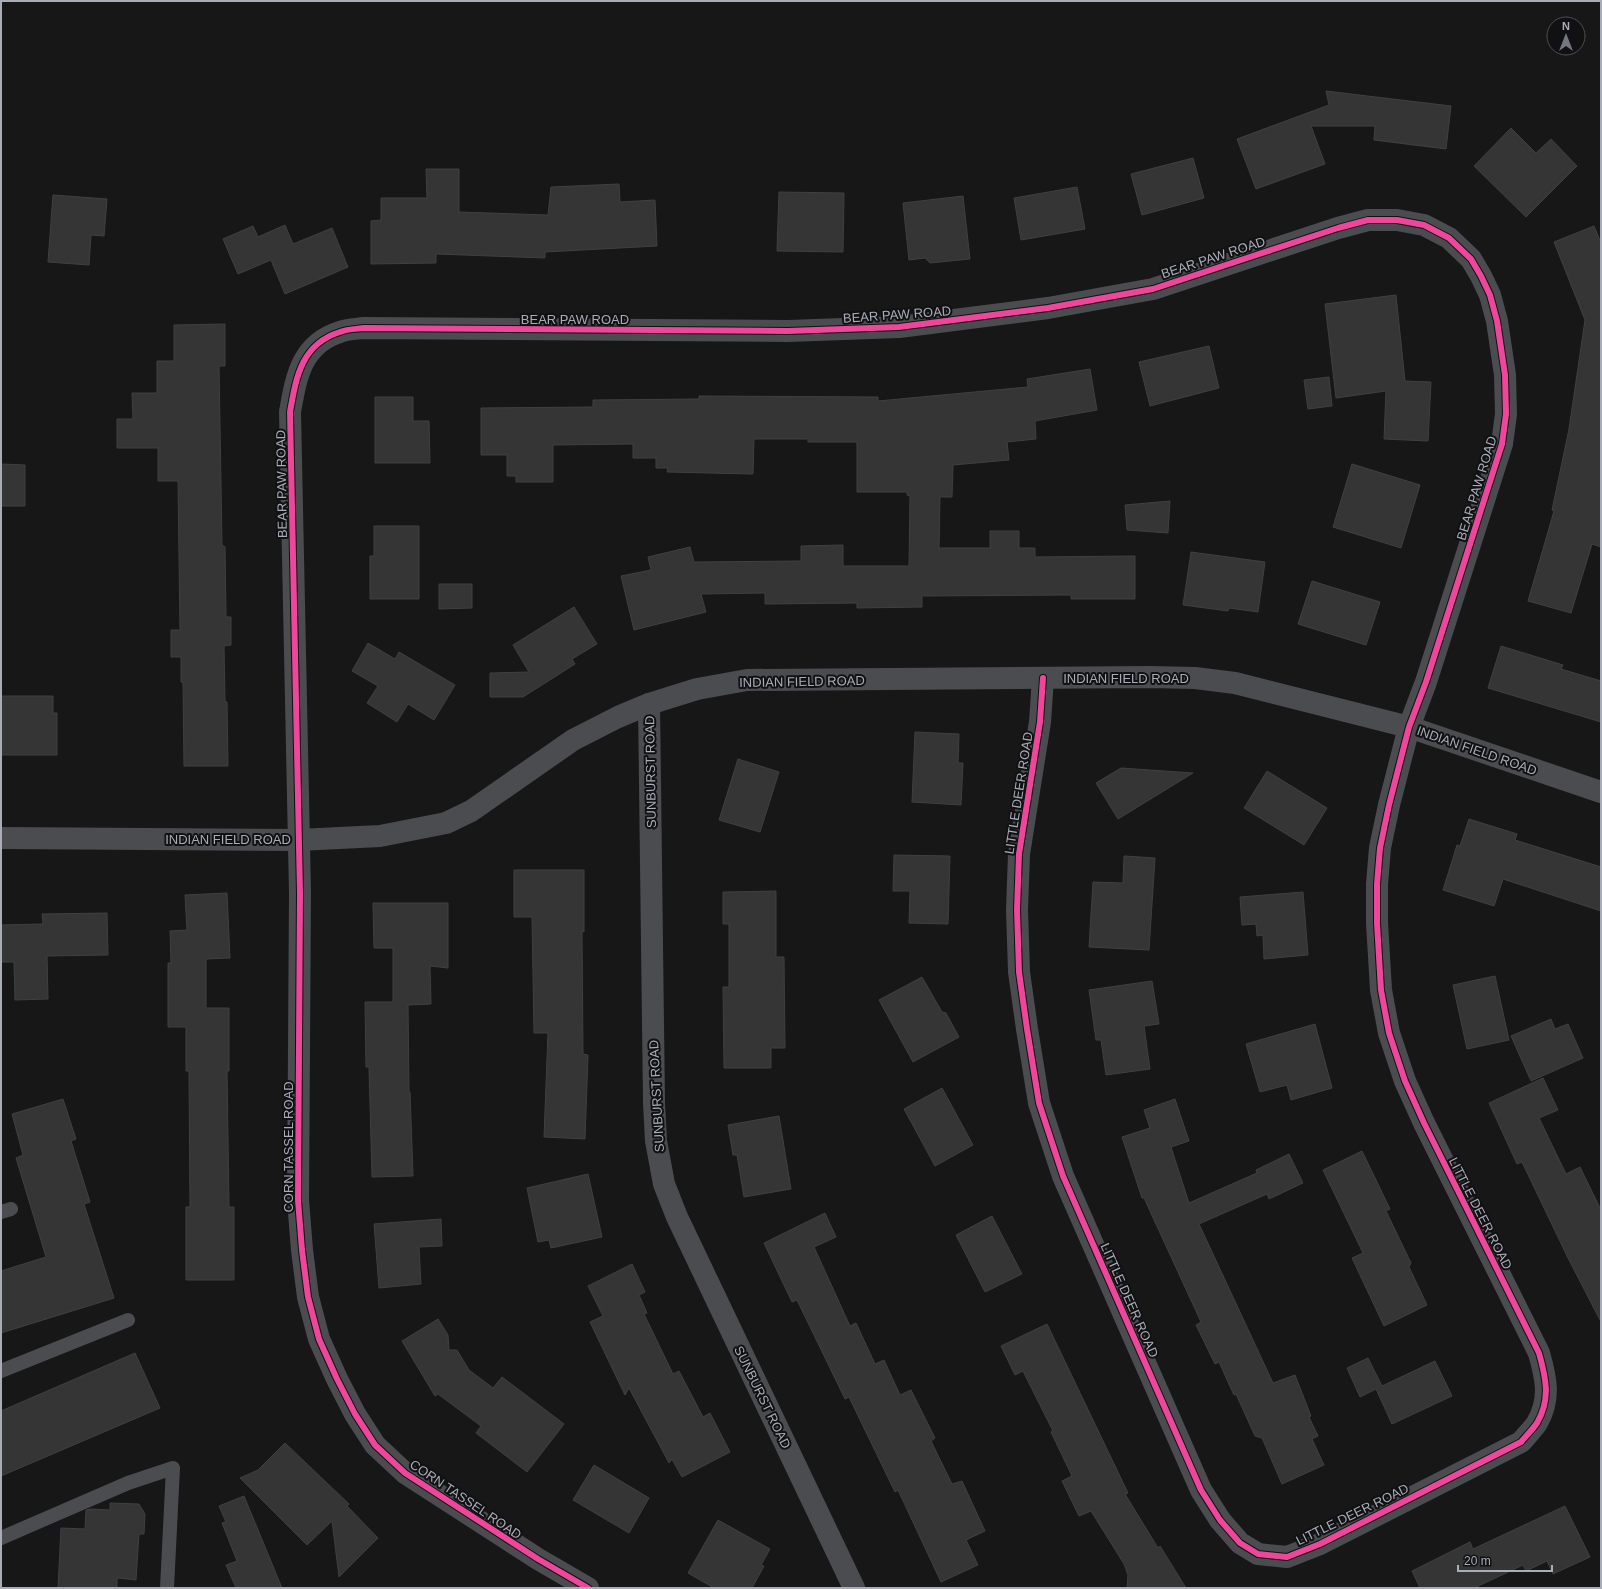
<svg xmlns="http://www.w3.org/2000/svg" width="1602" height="1589" font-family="Helvetica,sans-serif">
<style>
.building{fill:#353536;stroke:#3f4043}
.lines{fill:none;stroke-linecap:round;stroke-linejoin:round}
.lane{stroke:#4b4c50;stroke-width:14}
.street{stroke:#4b4c50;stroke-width:22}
.cycleway-casing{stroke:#111113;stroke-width:8}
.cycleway{stroke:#ed469a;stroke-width:6}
.labels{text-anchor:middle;stroke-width:4;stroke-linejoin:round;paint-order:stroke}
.street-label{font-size:13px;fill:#a8adb8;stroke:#111113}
</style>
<rect width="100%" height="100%" fill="#171717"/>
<g class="building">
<path d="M 1326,91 L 1451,106 L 1446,149 L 1374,140 L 1375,126 L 1311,126 L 1325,164 L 1256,189 L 1237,139 L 1329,105 Z"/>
<path d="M 1511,128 L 1536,153 L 1551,139 L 1577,166 L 1526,217 L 1474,166 Z"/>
<path d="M 1193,158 L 1204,198 L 1142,215 L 1131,174 Z"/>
<path d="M 426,169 L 459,169 L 459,212 L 548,215 L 551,187 L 619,184 L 620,202 L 655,200 L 657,246 L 545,252 L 545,258 L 436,254 L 436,263 L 371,264 L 371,221 L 381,220 L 381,198 L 427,198 Z"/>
<path d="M 1077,187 L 1085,229 L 1021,240 L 1014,198 Z"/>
<path d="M 779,192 L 844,193 L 843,252 L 777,251 Z"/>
<path d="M 53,195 L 107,199 L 104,236 L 91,235 L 89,265 L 48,262 Z"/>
<path d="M 963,196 L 970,259 L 930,263 L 925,258 L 909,260 L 903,203 Z"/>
<path d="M 285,225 L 293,244 L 332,228 L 348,267 L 285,294 L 271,260 L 238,274 L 223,239 L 253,226 L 258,237 Z"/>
<path d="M 1594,226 L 1601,243 L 1601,547 L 1592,544 L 1571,613 L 1528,601 L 1554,511 L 1552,510 L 1569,429 L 1585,320 L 1554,242 Z"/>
<path d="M 1396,295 L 1405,381 L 1431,382 L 1428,441 L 1384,439 L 1386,391 L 1336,398 L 1325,304 Z"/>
<path d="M 225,324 L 225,366 L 219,366 L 222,545 L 225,547 L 226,617 L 231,617 L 231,645 L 224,646 L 225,702 L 227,702 L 228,766 L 184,766 L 183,682 L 181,682 L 181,657 L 171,657 L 171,630 L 180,630 L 178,481 L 158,481 L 158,448 L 117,448 L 117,419 L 133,419 L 132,393 L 157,393 L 157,361 L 174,361 L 174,325 Z"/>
<path d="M 1209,346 L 1219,388 L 1150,406 L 1139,362 Z"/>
<path d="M 1090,369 L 1097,410 L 1035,421 L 1036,439 L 1007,442 L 1009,460 L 953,465 L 952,497 L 940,497 L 939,548 L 990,548 L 990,531 L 1019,531 L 1019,548 L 1035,548 L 1035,557 L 1135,556 L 1135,599 L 1071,599 L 1071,595 L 922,596 L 922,607 L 857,608 L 857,603 L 765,604 L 765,593 L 701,594 L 706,612 L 634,630 L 621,576 L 651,570 L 648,557 L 690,547 L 694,562 L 801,561 L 801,546 L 843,545 L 843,566 L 909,566 L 910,496 L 907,495 L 907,492 L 857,492 L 857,442 L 808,442 L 808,439 L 754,439 L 753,474 L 667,472 L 668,468 L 656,468 L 656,458 L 633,458 L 633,444 L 553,445 L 553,482 L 516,482 L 516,476 L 507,476 L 507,455 L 481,455 L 481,408 L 593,407 L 593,400 L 699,399 L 699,396 L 878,397 L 878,401 L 1028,387 L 1027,379 Z"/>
<path d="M 1329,377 L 1332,406 L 1308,409 L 1304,380 Z"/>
<path d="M 375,397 L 413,397 L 413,421 L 429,421 L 430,463 L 375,463 Z"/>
<path d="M 1,464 L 25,465 L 25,506 L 1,506 Z"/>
<path d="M 1352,464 L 1420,485 L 1401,548 L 1333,527 Z"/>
<path d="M 1170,501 L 1168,533 L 1127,530 L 1125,505 Z"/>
<path d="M 374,526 L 419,526 L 419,599 L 370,599 L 370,556 L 374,556 Z"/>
<path d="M 1191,552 L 1265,562 L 1258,612 L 1229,608 L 1228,611 L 1183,605 Z"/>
<path d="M 1312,581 L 1380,602 L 1366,645 L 1298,624 Z"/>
<path d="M 439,584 L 472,584 L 472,608 L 439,609 Z"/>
<path d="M 574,607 L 597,644 L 572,659 L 575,664 L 523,697 L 490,697 L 490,673 L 529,672 L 513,645 Z"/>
<path d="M 368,643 L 395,659 L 399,652 L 455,685 L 434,720 L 408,704 L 397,722 L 367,703 L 378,686 L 352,671 Z"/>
<path d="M 1501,646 L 1563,665 L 1561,669 L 1601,681 L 1601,722 L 1488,688 Z"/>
<path d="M 1,696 L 53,696 L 53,713 L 57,713 L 57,755 L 1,755 Z"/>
<path d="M 915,732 L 959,734 L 958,763 L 963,763 L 961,805 L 912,802 Z"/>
<path d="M 738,759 L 779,772 L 760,832 L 719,820 Z"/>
<path d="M 1121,768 L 1193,773 L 1118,819 L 1096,783 Z"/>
<path d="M 1267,771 L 1327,808 L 1304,845 L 1244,808 Z"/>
<path d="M 1469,819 L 1517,834 L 1515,840 L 1601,867 L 1601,911 L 1503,879 L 1494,906 L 1443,890 L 1457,845 L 1460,846 Z"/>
<path d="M 894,855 L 950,856 L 948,924 L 909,923 L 910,891 L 893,891 Z"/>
<path d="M 1124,856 L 1155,858 L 1149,950 L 1089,947 L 1093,882 L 1123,883 Z"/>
<path d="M 514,870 L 584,870 L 584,932 L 582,931 L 583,1054 L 588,1055 L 585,1139 L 544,1137 L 548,1033 L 534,1033 L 532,917 L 514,917 Z"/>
<path d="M 776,891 L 776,957 L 784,957 L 785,1048 L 771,1048 L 771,1068 L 724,1068 L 723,987 L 729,987 L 729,924 L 723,924 L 723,892 Z"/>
<path d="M 1303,892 L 1308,955 L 1264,959 L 1263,935 L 1257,936 L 1256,924 L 1242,925 L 1240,897 Z"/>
<path d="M 227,893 L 230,958 L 206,959 L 206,1008 L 229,1008 L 229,1071 L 227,1071 L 229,1207 L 234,1207 L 234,1280 L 186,1280 L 186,1207 L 190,1207 L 189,1071 L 186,1071 L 186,1027 L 168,1027 L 168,963 L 171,963 L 170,931 L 187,930 L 185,895 Z"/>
<path d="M 373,903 L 448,903 L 448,968 L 430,966 L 431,1004 L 408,1005 L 409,1092 L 410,1092 L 413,1176 L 372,1177 L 369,1067 L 366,1067 L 365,1002 L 393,1002 L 393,948 L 374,948 Z"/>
<path d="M 107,913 L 108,955 L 47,956 L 48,999 L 15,1000 L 14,962 L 1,962 L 1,925 L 43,924 L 42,914 Z"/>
<path d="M 1495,976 L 1509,1040 L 1467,1049 L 1453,985 Z"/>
<path d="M 922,977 L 942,1012 L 946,1013 L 959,1037 L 913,1062 L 879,1000 Z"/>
<path d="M 1152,981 L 1159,1024 L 1144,1026 L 1150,1069 L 1106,1075 L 1101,1040 L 1096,1040 L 1089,990 Z"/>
<path d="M 1551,1019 L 1555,1029 L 1568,1024 L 1583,1058 L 1531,1081 L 1511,1036 Z"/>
<path d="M 1315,1024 L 1332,1088 L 1291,1100 L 1287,1085 L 1260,1092 L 1246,1044 Z"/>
<path d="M 1543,1078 L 1558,1110 L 1539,1118 L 1566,1174 L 1580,1167 L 1601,1210 L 1601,1322 L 1568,1258 L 1522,1162 L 1517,1164 L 1489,1103 Z"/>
<path d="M 942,1088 L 973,1145 L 935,1166 L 904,1109 Z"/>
<path d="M 63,1099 L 76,1139 L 71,1141 L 90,1202 L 84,1204 L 114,1298 L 1,1333 L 1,1271 L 46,1257 L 16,1158 L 23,1155 L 12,1114 Z"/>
<path d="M 1175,1099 L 1189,1141 L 1171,1147 L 1189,1203 L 1257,1173 L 1256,1170 L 1289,1154 L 1303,1183 L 1269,1199 L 1267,1194 L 1199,1224 L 1273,1383 L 1295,1375 L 1311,1416 L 1309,1417 L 1318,1436 L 1312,1439 L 1324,1465 L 1282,1484 L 1262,1438 L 1255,1436 L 1236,1394 L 1234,1395 L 1219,1362 L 1215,1364 L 1196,1325 L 1201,1322 L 1144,1198 L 1142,1198 L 1122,1137 L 1150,1128 L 1144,1110 Z"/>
<path d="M 779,1116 L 791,1189 L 744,1197 L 737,1155 L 733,1155 L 728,1125 Z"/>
<path d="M 1362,1151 L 1390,1209 L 1386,1211 L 1411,1263 L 1409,1267 L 1427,1305 L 1384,1326 L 1352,1258 L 1363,1253 L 1323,1170 Z"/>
<path d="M 588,1174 L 602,1237 L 551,1248 L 549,1240 L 538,1242 L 527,1188 Z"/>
<path d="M 825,1213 L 836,1237 L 814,1247 L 850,1326 L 856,1323 L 875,1364 L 884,1360 L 900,1395 L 911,1390 L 935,1438 L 931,1441 L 952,1484 L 962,1481 L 985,1531 L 966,1540 L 978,1565 L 941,1582 L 898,1490 L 895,1492 L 849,1397 L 845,1399 L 797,1300 L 792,1302 L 764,1243 Z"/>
<path d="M 992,1216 L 1022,1274 L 985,1292 L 956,1235 Z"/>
<path d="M 441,1219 L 442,1246 L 419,1247 L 421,1284 L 379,1288 L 374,1224 Z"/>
<path d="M 632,1264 L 645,1292 L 639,1295 L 647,1313 L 644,1314 L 673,1374 L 679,1371 L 703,1417 L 710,1413 L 730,1452 L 682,1477 L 672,1459 L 669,1463 L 629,1388 L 625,1395 L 590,1322 L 603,1316 L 588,1286 Z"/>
<path d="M 438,1319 L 448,1335 L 449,1350 L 457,1350 L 469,1370 L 493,1388 L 502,1377 L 564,1424 L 527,1472 L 476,1433 L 481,1426 L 438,1394 L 435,1396 L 402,1341 Z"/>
<path d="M 1047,1324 L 1128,1493 L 1125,1494 L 1158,1548 L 1160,1546 L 1186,1588 L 1127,1588 L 1128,1575 L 1124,1564 L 1091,1511 L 1079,1516 L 1062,1481 L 1072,1476 L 1051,1432 L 1053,1431 L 1023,1371 L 1015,1375 L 1001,1346 Z"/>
<path d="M 135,1353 L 160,1408 L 1,1476 L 1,1411 Z"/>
<path d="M 1368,1358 L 1382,1386 L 1435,1361 L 1452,1396 L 1392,1424 L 1376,1389 L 1360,1397 L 1347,1368 Z"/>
<path d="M 285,1443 L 349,1504 L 347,1506 L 378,1538 L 339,1577 L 332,1521 L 307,1545 L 240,1478 L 258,1470 Z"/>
<path d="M 594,1465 L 649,1498 L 629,1533 L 573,1500 Z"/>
<path d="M 244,1496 L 282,1588 L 236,1588 L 226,1565 L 237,1561 L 222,1523 L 226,1522 L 219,1506 Z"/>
<path d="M 110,1503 L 139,1504 L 145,1514 L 144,1534 L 139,1534 L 136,1580 L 117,1578 L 117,1588 L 58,1588 L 61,1528 L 85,1529 L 86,1510 L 90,1509 L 110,1510 Z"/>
<path d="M 1565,1506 L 1590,1557 L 1553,1574 L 1547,1561 L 1526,1571 L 1523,1565 L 1474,1588 L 1420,1588 L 1412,1571 L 1470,1542 L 1473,1549 Z"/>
<path d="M 718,1520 L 770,1549 L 761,1565 L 764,1566 L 752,1588 L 714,1588 L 688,1573 Z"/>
</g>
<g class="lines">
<g class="lane">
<path d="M 1,1212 L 11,1209"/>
<path d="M 1,1371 L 128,1320"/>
<path d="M 1,1538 L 128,1483 L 173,1468 L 167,1588"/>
</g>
<g class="street">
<path d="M 649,704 L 654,1103 L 656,1141 L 664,1184 L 677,1217 L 854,1588"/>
<path d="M 1,838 L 299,840 L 380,836 L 446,823 L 471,811 L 573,740 L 618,717 L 649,704 L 697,689 L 747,680 L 1150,677 L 1195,678 L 1235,683 L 1409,727 L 1601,792"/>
<path d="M 588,1588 L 538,1559 L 405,1473 L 375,1445 L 355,1414 L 337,1379 L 319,1339 L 308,1297 L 302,1250 L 298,1200 L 300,893 L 290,412 C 296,378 301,344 340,332 C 347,329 356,329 364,328 L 788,331 L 899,327 L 1048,308 L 1153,289 L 1338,228 L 1368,220 L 1397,220 L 1424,225 L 1449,238 L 1471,259 L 1481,276 L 1490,295 L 1497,321 L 1505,375 L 1506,414 L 1502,444 L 1426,682 L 1409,727 L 1389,805 L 1380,848 L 1377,884 L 1377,923 L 1381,990 L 1389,1033 L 1405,1081 L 1424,1123 L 1539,1353 C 1546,1378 1551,1399 1537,1423 C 1533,1429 1526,1436 1521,1442 L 1320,1544 L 1287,1557 L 1258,1554 L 1240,1543 L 1220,1520 L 1201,1490 L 1063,1176 L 1039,1103 L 1027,1029 L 1019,972 L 1017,910 L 1019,854 L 1040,722 L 1043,678"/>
</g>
<g class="cycleway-casing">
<path id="cycleway" d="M 588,1588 L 538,1559 L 405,1473 L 375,1445 L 355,1414 L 337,1379 L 319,1339 L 308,1297 L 302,1250 L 298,1200 L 300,893 L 290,412 C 296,378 301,344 340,332 C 347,329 356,329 364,328 L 788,331 L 899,327 L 1048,308 L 1153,289 L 1338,228 L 1368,220 L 1397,220 L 1424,225 L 1449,238 L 1471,259 L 1481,276 L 1490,295 L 1497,321 L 1505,375 L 1506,414 L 1502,444 L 1426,682 L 1409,727 L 1389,805 L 1380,848 L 1377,884 L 1377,923 L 1381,990 L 1389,1033 L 1405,1081 L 1424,1123 L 1539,1353 C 1546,1378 1551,1399 1537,1423 C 1533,1429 1526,1436 1521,1442 L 1320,1544 L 1287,1557 L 1258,1554 L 1240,1543 L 1220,1520 L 1201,1490 L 1063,1176 L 1039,1103 L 1027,1029 L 1019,972 L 1017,910 L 1019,854 L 1040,722 L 1043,678"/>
</g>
<use href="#cycleway" class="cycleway"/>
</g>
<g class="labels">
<g class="street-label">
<text transform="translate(1213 257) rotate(-18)" y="5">BEAR PAW ROAD</text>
<text transform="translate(897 314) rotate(-4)" y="5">BEAR PAW ROAD</text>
<text x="575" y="324">BEAR PAW ROAD</text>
<text transform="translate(281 484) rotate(-91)" y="5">BEAR PAW ROAD</text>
<text transform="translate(1476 488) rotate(-73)" y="5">BEAR PAW ROAD</text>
<text x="1126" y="683">INDIAN FIELD ROAD</text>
<text transform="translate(802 681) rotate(-1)" y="5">INDIAN FIELD ROAD</text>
<text transform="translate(1477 750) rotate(19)" y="5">INDIAN FIELD ROAD</text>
<text transform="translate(650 772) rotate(-91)" y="5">SUNBURST ROAD</text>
<text transform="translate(1018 793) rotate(-81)" y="5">LITTLE DEER ROAD</text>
<text x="228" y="844">INDIAN FIELD ROAD</text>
<text transform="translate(656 1096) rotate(-93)" y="5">SUNBURST ROAD</text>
<text transform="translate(288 1147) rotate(-90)" y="5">CORN TASSEL ROAD</text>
<text transform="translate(1481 1213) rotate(63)" y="5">LITTLE DEER ROAD</text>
<text transform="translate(1130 1300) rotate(66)" y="5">LITTLE DEER ROAD</text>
<text transform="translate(763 1397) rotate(64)" y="5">SUNBURST ROAD</text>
<text transform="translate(466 1499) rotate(34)" y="5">CORN TASSEL ROAD</text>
<text transform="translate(1352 1514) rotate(-26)" y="5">LITTLE DEER ROAD</text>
</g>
</g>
<rect width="1602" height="1589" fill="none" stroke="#a8adb8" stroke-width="4"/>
<g transform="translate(1566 36)"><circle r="19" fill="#111113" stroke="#4d4f55"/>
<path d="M0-3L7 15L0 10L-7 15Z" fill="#757880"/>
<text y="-6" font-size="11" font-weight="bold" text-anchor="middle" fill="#a8adb8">N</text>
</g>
<path d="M1458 1565v6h94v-6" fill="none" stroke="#a8adb8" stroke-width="2"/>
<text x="1464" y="1565" font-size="12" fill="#a8adb8" stroke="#111113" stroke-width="3" paint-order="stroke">20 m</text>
</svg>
